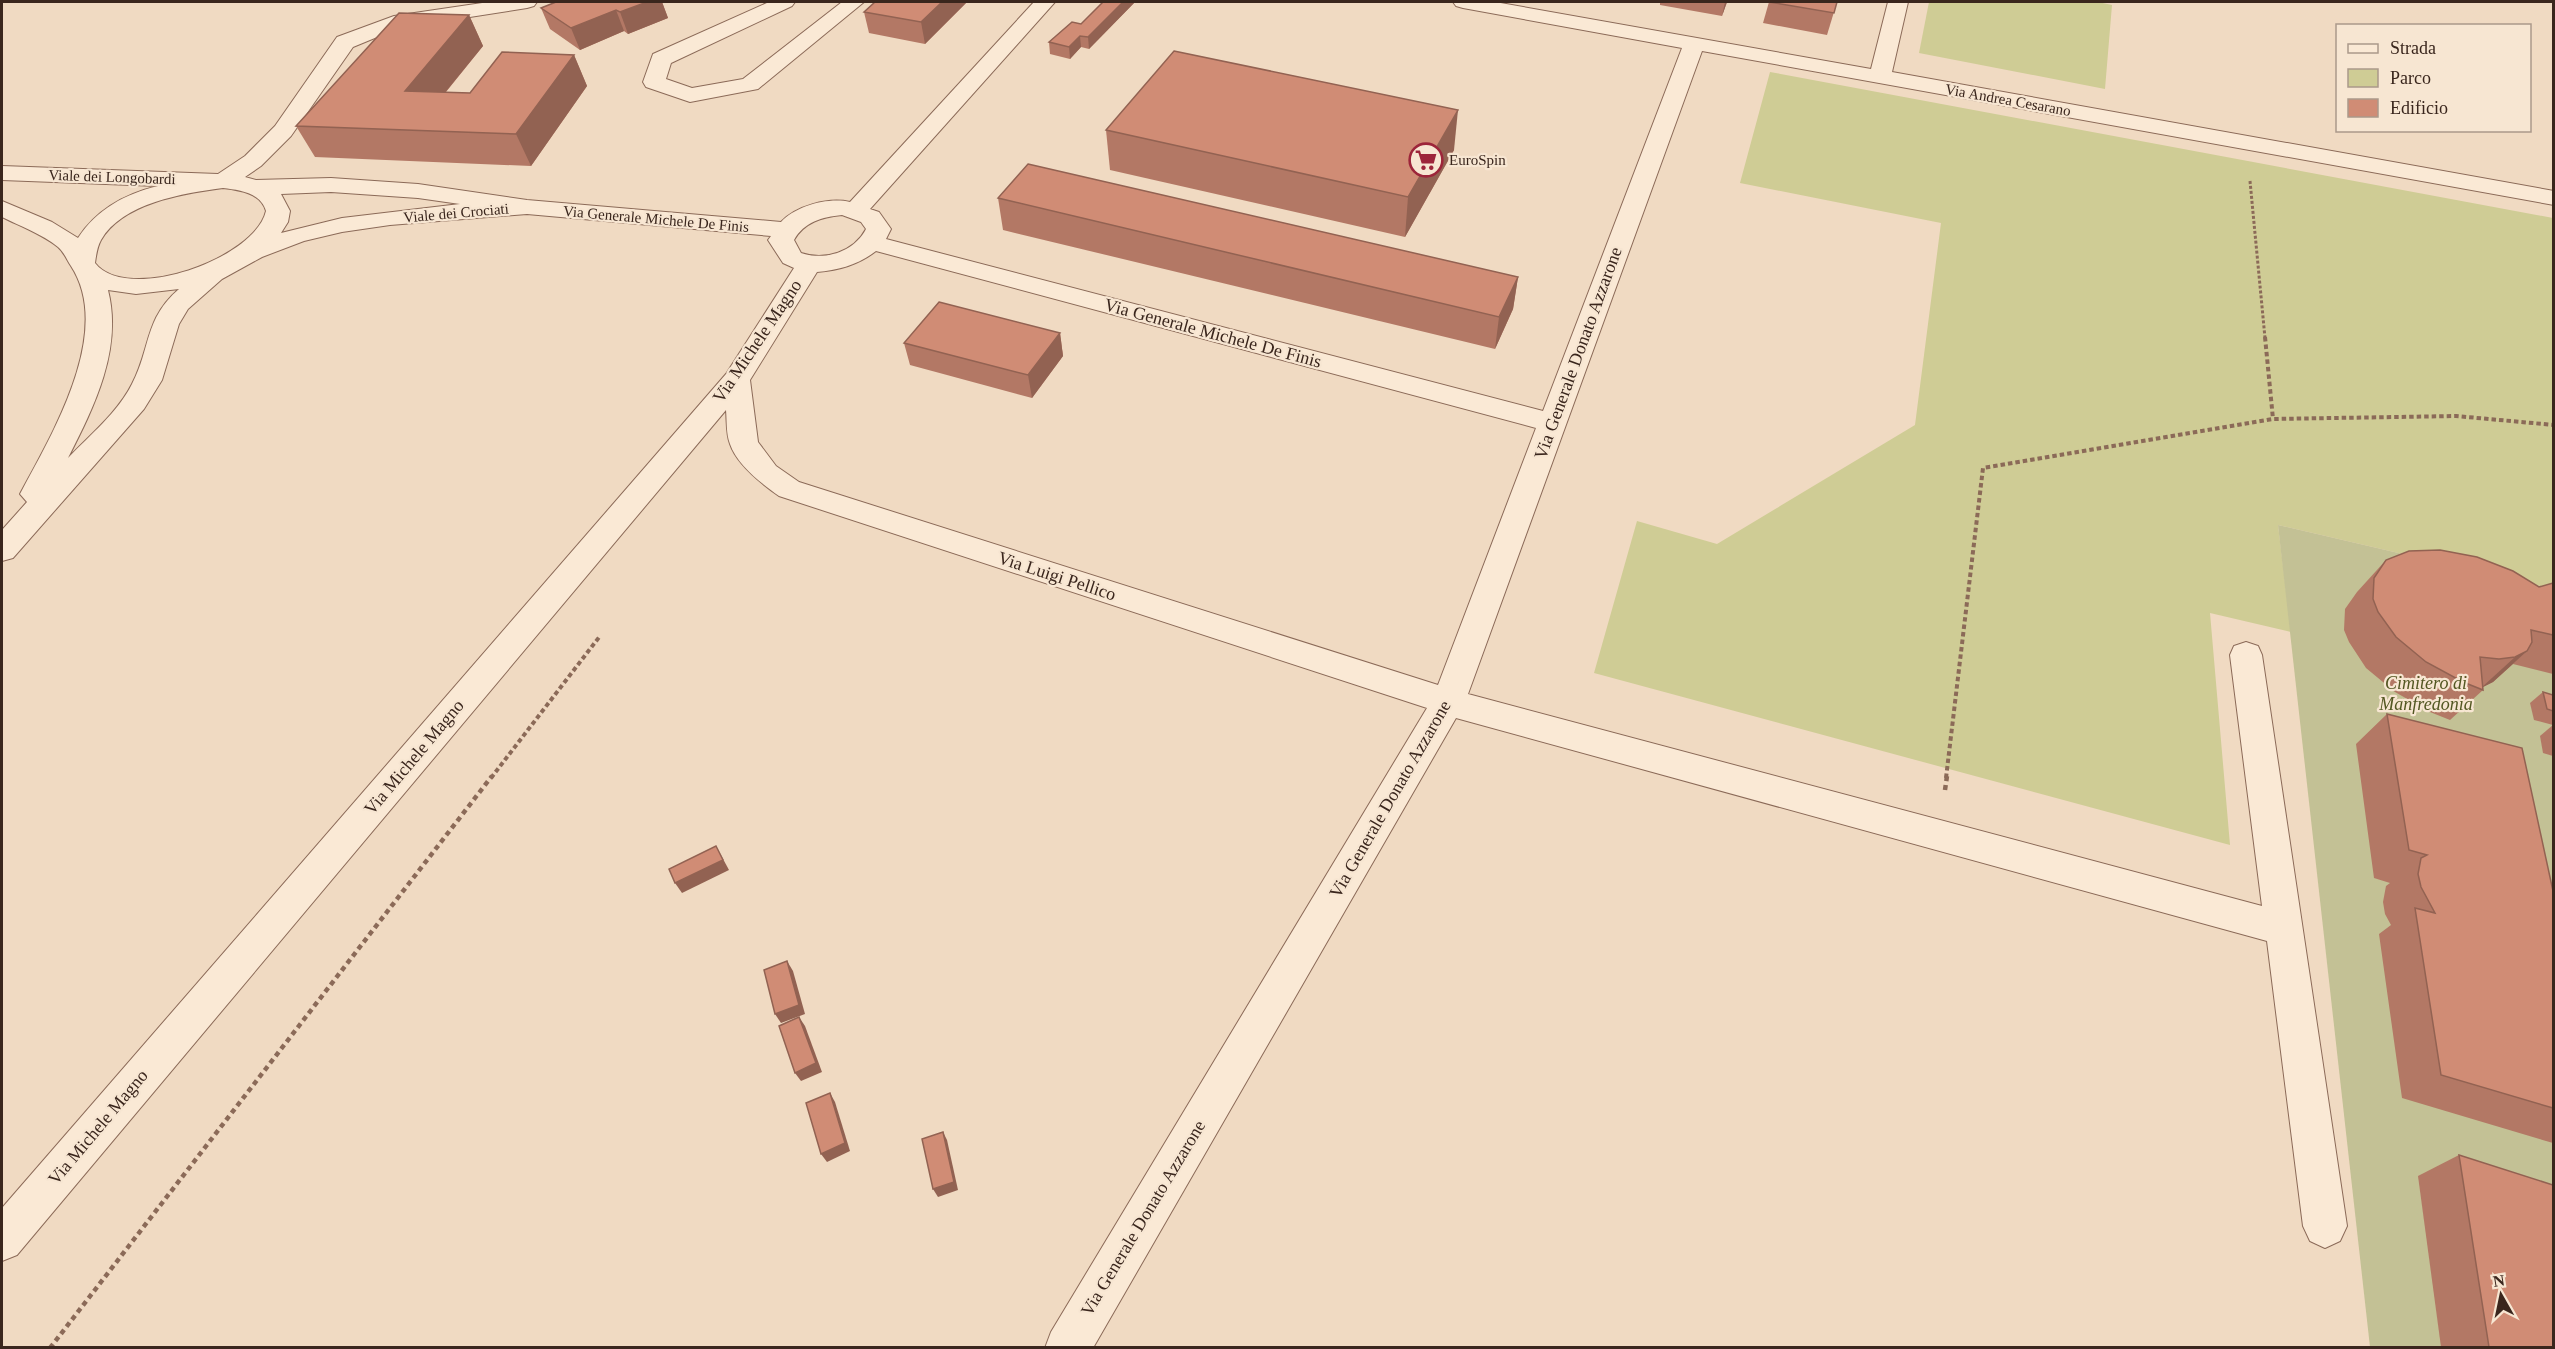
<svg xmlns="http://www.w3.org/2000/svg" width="2555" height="1349" font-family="'Times New Roman',serif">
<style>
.green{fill:#cfcc95}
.cemetery{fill:#c3c195}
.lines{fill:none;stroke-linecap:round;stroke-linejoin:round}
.minor-casing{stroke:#8b6a58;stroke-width:2}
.path-far2{stroke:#8b6a58;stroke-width:3;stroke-dasharray:3 2;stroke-linecap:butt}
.path-far1{stroke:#8b6a58;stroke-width:4;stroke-dasharray:4.5 3;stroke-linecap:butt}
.path{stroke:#8b6a58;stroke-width:4.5;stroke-dasharray:5 4;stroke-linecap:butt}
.minor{fill:#fae9d5;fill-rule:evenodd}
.wall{fill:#b37865}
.shaded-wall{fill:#926252}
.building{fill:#d08c75;stroke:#926252;stroke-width:1.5}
.labels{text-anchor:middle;stroke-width:4.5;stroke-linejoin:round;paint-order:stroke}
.far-street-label{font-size:15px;fill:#3a261d;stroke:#f7e6d2}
.far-poi-label{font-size:15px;fill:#3a261d;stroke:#f7e6d2;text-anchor:start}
.street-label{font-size:18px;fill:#3a261d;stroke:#f7e6d2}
.park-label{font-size:18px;font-style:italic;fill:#535722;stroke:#f7e6d2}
</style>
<rect width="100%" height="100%" fill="#f0dac2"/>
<g class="green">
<path d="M 1929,2 L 2098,2 L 2112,5 L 2105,89 L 1919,53 Z"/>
<path d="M 1770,72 L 2553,218 L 2553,589 L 2278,525 L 2291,632 L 2210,613 L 2230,845 L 1594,673 L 1637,521 L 1717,544 L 1915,425 L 1941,223 L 1740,183 Z"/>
</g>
<path class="cemetery" d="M 2278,525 L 2553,589 L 2553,1347 L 2370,1347 Z"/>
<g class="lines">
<g class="minor-casing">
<g id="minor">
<path d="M 489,2 L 537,2 L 534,6 L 527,8 L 399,28 L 353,47 L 291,136 L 261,166 L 245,177 L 256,180 L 331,178 L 418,184 L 527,200 L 781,222 C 796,206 828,197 850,202 L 1034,2 L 1055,2 L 870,209 L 879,212 L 891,229 L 886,239 L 1543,411 L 1682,48 L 1463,8 L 1456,6 L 1453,2 L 1495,2 L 1871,69 L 1888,2 L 1908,2 L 1892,72 L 2554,191 L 2554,205 L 1702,51 L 1468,694 L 2262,906 L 2230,655 L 2234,646 L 2246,642 L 2258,646 L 2262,655 L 2347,1226 L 2340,1241 L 2325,1248 L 2310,1241 L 2303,1226 L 2267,941 L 1456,718 L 1093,1348 L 1045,1348 L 1051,1332 L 1427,708 L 779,496 C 762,484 737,465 730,444 C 726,434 727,421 726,410 L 17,1255 L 2,1261 L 2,1208 L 726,374 L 794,268 L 783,263 L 768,240 L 771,236 L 527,214 L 390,225 L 342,232 L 304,241 L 262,257 L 222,279 L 188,309 L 179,324 L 162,380 L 144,409 L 13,558 L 2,561 L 2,530 L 27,502 L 20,494 C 52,434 114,332 71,266 C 67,260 64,252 58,247 C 42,234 20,226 2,217 L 2,201 L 52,222 L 78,238 C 97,209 125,194 158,186 L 2,180 L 2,166 L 218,174 L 245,156 L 275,126 L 337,37 L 394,16 ZM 223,188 C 240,190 261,193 266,211 C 255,259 127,304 95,263 C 96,256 97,247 101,240 C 122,203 184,193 223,188 ZM 331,192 L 418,198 L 460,204 L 342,218 L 281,233 L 288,222 L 290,211 L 281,194 ZM 842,215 L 861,222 L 866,229 C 854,252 825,261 801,253 L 794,240 C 804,222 822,217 842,215 ZM 876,251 L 1536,428 L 1438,685 L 799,482 L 776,466 L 758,442 L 750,380 L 817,272 C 839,270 858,265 876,251 ZM 179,289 C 144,319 151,348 132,384 C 118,412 90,435 68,458 C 94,407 123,349 108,290 L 136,294 Z"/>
<path d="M 769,2 L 795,2 L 792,6 L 671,63 L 666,79 L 692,88 L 743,79 L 842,2 L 864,2 L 758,89 L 690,102 L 646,87 L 643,82 L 653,54 Z"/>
</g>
</g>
<path class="path-far2" d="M 2250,181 L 2265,338"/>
<g class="path-far1">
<path d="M 2265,337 L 2273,419"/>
<path d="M 491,778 L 600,636"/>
<path d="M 1946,778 L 1983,468 L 2273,419 L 2456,416 L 2554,425"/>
</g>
<g class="path">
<path d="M 1945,790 L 1947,776"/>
<path d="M 50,1348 L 492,776"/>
</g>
<use href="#minor" class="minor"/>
</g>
<g class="wall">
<path d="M 556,2 L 662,2 L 668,18 L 628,34 L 624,31 L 580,50 L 550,29 L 541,8 Z"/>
<path d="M 875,2 L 967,2 L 925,44 L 869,33 L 864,12 Z"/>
<path d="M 1103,2 L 1135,2 L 1089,49 L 1081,47 L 1070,59 L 1050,54 L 1049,42 L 1081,24 Z"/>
<path d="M 1660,2 L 1727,2 L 1722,16 L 1660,5 Z"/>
<path d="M 1769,2 L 1837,2 L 1827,35 L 1763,23 Z"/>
<path d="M 469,15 L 483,46 L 446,92 L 470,93 L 574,55 L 587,86 L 531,166 L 315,157 L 296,126 Z"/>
<path d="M 1106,130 L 1454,150 L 1405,237 L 1110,170 Z"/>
<path d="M 998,198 L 1518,277 L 1513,309 L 1495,349 L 1003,230 Z"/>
<path d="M 1060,333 L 1063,356 L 1032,398 L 910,365 L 904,343 Z"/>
<path d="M 2386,560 L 2539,587 L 2553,583 L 2553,674 L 2513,664 L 2493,682 L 2483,687 L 2483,690 L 2450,720 L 2430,712 L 2395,692 L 2366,668 L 2349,642 L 2344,630 L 2345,609 L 2357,592 Z"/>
<path d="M 2543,692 L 2553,695 L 2553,725 L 2534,720 L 2530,703 Z"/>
<path d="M 2387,714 L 2553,891 L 2553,1143 L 2402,1098 L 2379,934 L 2391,925 L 2385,914 L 2383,902 L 2386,886 L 2390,883 L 2374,878 L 2356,744 Z"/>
<path d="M 2553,725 L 2553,756 L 2543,753 L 2540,736 Z"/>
<path d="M 2459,1155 L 2553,1347 L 2441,1347 L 2418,1176 Z"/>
</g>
<g class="shaded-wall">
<path d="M 647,2 L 662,2 L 668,18 L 628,34 L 620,12 Z"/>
<path d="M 942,2 L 967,2 L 925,44 L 921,22 Z"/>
<path d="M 1123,2 L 1135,2 L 1089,49 L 1088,37 Z"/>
<path d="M 1725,2 L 1727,2 L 1722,16 Z"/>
<path d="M 616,10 L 624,31 L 580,50 L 571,28 Z"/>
<path d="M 469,15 L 483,46 L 421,122 L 405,91 Z"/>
<path d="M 1080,36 L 1081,47 L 1070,59 L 1069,47 Z"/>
<path d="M 574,55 L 587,86 L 531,166 L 516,134 Z"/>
<path d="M 1458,110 L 1454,150 L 1405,237 L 1408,197 Z"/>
<path d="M 1518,277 L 1513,309 L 1495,349 L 1499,317 Z"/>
<path d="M 1060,333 L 1063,356 L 1032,398 L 1028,375 Z"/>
<path d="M 2527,651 L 2493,682 L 2481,688 L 2515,657 Z"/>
<path d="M 716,846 L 729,870 L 682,893 L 675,883 Z"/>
<path d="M 787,961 L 793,971 L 805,1014 L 781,1023 L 775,1014 Z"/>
<path d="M 799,1017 L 805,1026 L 822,1072 L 801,1081 L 795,1073 Z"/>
<path d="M 830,1093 L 835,1102 L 850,1151 L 827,1162 L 821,1154 Z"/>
<path d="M 943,1132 L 947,1140 L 958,1190 L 938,1197 L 933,1189 Z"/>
</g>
<g class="building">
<path d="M 556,2 L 647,2 L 620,12 L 616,10 L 571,28 L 541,8 Z"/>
<path d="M 875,2 L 942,2 L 921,22 L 864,12 Z"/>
<path d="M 1103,2 L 1123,2 L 1088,37 L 1080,36 L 1069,47 L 1049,42 L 1072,22 L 1081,24 Z"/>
<path d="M 1769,2 L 1837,2 L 1834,13 Z"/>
<path d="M 399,13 L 469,15 L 405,91 L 470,93 L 502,52 L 574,55 L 516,134 L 296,126 Z"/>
<path d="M 1174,51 L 1458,110 L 1408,197 L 1106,130 Z"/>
<path d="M 1028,164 L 1518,277 L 1499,317 L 998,198 Z"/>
<path d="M 939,302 L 1060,333 L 1028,375 L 904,343 Z"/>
<path d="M 2440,550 L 2477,557 L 2513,571 L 2539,587 L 2553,583 L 2553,635 L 2531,630 L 2532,642 L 2527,651 L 2515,657 L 2499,659 L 2480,657 L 2483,690 L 2463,682 L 2426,662 L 2396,637 L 2378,612 L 2373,599 L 2374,578 L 2386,560 L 2409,551 Z"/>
<path d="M 2543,692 L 2553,695 L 2553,711 L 2547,709 Z"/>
<path d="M 2387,714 L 2522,748 L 2553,891 L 2553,1108 L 2441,1075 L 2415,908 L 2435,913 L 2421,887 L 2418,874 L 2421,858 L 2427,855 L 2409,850 Z"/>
<path d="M 716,846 L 723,860 L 675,883 L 669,869 Z"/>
<path d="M 787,961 L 799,1005 L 775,1014 L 764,970 Z"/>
<path d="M 799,1017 L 816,1063 L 795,1073 L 779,1026 Z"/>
<path d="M 830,1093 L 845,1143 L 821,1154 L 806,1103 Z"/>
<path d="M 943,1132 L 954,1182 L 933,1189 L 922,1139 Z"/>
<path d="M 2459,1155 L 2553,1185 L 2553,1347 L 2489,1347 Z"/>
</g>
<defs>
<g id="supermarket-ring" transform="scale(1.725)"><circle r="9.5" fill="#f7e6d2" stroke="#9d253a" stroke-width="1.5"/><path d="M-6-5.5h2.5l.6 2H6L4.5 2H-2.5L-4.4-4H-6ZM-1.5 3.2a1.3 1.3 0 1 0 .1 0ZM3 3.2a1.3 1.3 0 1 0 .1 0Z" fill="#9d253a"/></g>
</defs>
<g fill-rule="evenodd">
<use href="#supermarket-ring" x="1426" y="160"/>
</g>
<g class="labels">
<g class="far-street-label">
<text transform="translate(2008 100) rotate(10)" y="5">Via Andrea Cesarano</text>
<text transform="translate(112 177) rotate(2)" y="5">Viale dei Longobardi</text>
<text transform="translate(456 213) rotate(-5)" y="5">Viale dei Crociati</text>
<text transform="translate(656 219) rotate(5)" y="5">Via Generale Michele De Finis</text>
</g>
<g class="far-poi-label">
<text x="1449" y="165">EuroSpin</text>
</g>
<g class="street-label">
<text transform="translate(1213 333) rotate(15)" y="6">Via Generale Michele De Finis</text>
<text transform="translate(757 341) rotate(-56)" y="6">Via Michele Magno</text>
<text transform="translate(1578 353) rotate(-70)" y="6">Via Generale Donato Azzarone</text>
<text transform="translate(1057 576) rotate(18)" y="6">Via Luigi Pellico</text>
<text transform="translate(414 757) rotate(-50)" y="6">Via Michele Magno</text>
<text transform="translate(1390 799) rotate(-60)" y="6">Via Generale Donato Azzarone</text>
<text transform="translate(98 1127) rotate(-50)" y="6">Via Michele Magno</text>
<text transform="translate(1143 1218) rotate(-59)" y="6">Via Generale Donato Azzarone</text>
</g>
<g class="park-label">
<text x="2426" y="689">Cimitero di<tspan x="2426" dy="21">Manfredonia</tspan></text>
</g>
</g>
<rect width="2555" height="1349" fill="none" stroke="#3a261d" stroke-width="6"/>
<rect x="2336" y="24" width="195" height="108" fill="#f7e6d2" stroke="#ab998a" stroke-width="1.5"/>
<rect x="2348" y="44" width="30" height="9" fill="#fae9d5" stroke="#ab998a" stroke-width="1.5"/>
<text x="2390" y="54" font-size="18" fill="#3a261d">Strada</text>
<rect x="2348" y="69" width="30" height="18" fill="#cfcc95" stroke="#ab998a" stroke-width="1.5"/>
<text x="2390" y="84" font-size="18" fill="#3a261d">Parco</text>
<rect x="2348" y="99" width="30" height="18" fill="#d08c75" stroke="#ab998a" stroke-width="1.5"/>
<text x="2390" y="114" font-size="18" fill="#3a261d">Edificio</text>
<g transform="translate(2501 1295) rotate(351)" stroke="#f7e6d2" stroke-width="4.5" paint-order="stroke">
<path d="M0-4.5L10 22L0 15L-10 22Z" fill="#3a261d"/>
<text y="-9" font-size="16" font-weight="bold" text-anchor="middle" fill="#3a261d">N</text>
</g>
</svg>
